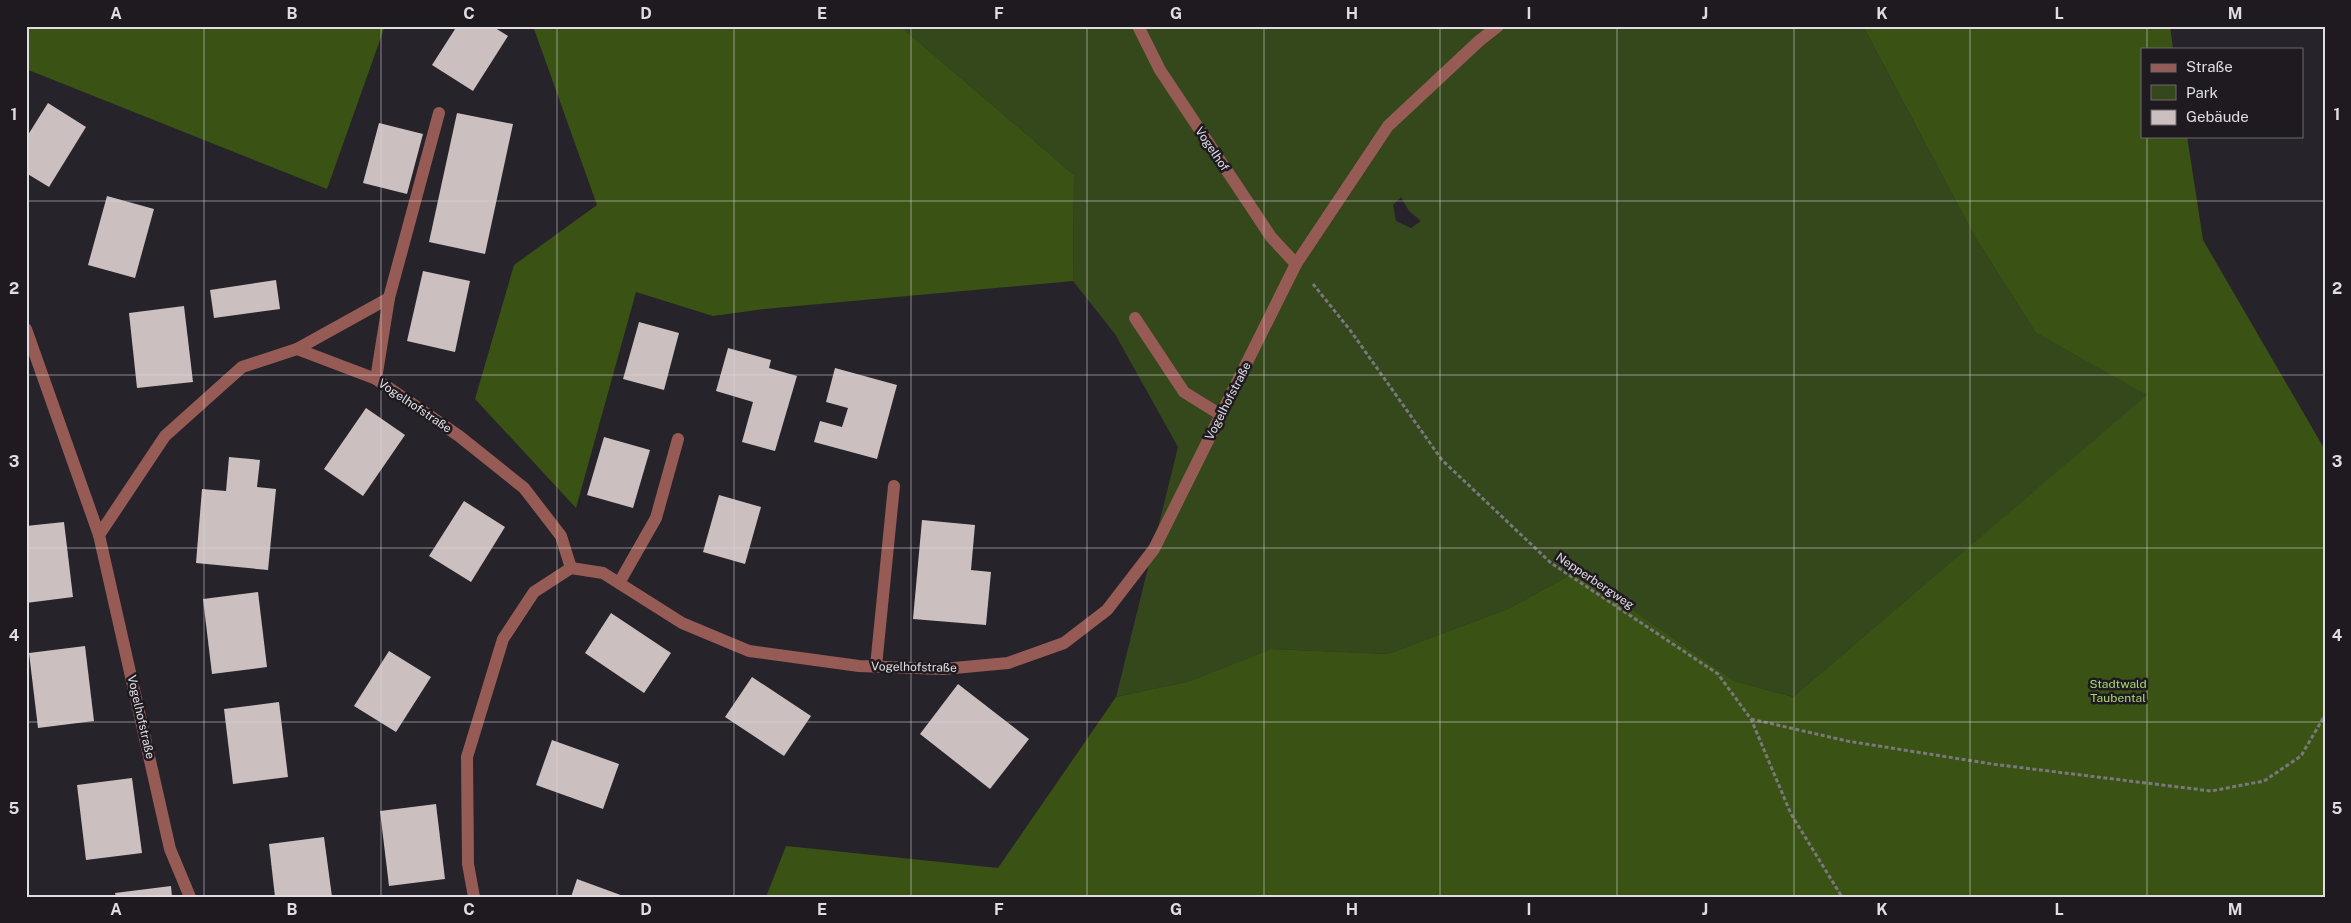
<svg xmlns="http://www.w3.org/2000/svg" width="2351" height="923" font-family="'Public Sans',sans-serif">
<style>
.green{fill:#34481b;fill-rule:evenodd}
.forest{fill:#3a5314}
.building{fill:#cbbfbf}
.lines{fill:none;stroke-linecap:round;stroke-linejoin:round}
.path{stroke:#7a777d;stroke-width:3;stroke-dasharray:4 2.5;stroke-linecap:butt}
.minor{stroke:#965b54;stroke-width:12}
.grid{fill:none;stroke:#e0dde2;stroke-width:1;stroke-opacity:0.55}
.labels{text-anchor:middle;stroke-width:5;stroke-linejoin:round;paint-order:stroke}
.street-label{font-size:12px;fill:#e0dde2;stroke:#1e1a20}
.park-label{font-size:12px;fill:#acdb6f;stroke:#1e1a20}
.neatline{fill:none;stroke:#e0dde2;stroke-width:2}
.grid-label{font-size:16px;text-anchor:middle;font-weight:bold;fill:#e0dde2}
</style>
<rect width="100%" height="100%" fill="#27232a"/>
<path class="green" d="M 900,26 L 1863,26 L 1975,237 L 2036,333 L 2148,395 L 1793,697 L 1735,681 L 1577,571 L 1510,608 L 1388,654 L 1271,649 L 1190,681 L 1116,697 L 1178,447 L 1115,334 L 1073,281 L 1074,175 ZM 1401,197 L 1409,211 L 1421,221 L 1411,228 L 1396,221 L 1393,205 Z"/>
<g class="forest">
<path d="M 26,26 L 385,26 L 327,189 L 26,69 Z"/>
<path d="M 533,26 L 900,26 L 1074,175 L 1073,281 L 764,309 L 713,316 L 636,292 L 576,508 L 475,399 L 514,265 L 597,205 Z"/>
<path d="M 1863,26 L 2170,26 L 2173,49 L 2142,49 L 2142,136 L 2187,136 L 2203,240 L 2325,450 L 2325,897 L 766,897 L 786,846 L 998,868 L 1116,697 L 1190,681 L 1271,649 L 1388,654 L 1510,608 L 1577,571 L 1735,681 L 1793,697 L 2147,395 L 2036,333 L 1975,237 Z"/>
</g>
<g class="building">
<path d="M 457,26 L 492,26 L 508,36 L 473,91 L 432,65 Z"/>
<path d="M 48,103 L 86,127 L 49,187 L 26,173 L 26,138 Z"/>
<path d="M 457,113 L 513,124 L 485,254 L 429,242 Z"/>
<path d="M 379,123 L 423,134 L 407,194 L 363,183 Z"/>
<path d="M 107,196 L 154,209 L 135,278 L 88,265 Z"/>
<path d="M 423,271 L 470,281 L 455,352 L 407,341 Z"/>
<path d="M 276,280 L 280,309 L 214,318 L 210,290 Z"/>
<path d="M 184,306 L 193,382 L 137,388 L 129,313 Z"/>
<path d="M 639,322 L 679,333 L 664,390 L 623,379 Z"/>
<path d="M 728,348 L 771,360 L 769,368 L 797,376 L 775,451 L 742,442 L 753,402 L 716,391 Z"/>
<path d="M 835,368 L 897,385 L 877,459 L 814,442 L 820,421 L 842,427 L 848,408 L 826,402 Z"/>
<path d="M 366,408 L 405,435 L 363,496 L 324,469 Z"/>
<path d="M 604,437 L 650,450 L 633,508 L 587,495 Z"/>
<path d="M 229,457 L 260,460 L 257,487 L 276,489 L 268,570 L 196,563 L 202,489 L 226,491 Z"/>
<path d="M 719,495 L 761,507 L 745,564 L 703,552 Z"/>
<path d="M 464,501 L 505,527 L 471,582 L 429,556 Z"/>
<path d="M 922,520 L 975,525 L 971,570 L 991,572 L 986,625 L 913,619 Z"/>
<path d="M 64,522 L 73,597 L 26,603 L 26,526 Z"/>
<path d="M 258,592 L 267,667 L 212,674 L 203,599 Z"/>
<path d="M 611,613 L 671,653 L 644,693 L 585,653 Z"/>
<path d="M 85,646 L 94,721 L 38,728 L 29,653 Z"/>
<path d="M 389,651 L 431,677 L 396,732 L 354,706 Z"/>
<path d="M 752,677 L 811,716 L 784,756 L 725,717 Z"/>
<path d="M 958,684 L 1029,739 L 990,789 L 920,734 Z"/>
<path d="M 279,702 L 288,777 L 233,784 L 224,709 Z"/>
<path d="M 552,740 L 619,764 L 603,809 L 536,785 Z"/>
<path d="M 132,778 L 142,853 L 86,860 L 77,785 Z"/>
<path d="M 436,804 L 445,879 L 389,886 L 380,811 Z"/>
<path d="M 324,837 L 332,897 L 275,897 L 269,844 Z"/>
<path d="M 577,879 L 626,897 L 571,897 Z"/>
<path d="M 171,886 L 172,897 L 116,897 L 115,893 Z"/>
</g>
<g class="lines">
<g class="path">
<path d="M 1313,284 L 1350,330 L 1442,460 L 1551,563 L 1718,674 L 1751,719 L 1791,814 L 1842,897"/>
<path d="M 1751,719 L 1847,741 L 1992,764 L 2211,791 L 2264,781 L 2301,756 L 2325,715"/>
</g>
<g class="minor">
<path d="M 1138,26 L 1160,70 L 1271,237 L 1296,264"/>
<path d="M 1135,318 L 1184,392 L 1221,415"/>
<path d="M 26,329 L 99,535 L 170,849 L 190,897"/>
<path d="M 297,349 L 389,298"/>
<path d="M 376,379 L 389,298 L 439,113"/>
<path d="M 99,535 L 165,436 L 242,367 L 297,349 L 376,379 L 459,436 L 524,488 L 561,536 L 571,568"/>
<path d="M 619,583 L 656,518 L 678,439"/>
<path d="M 876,666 L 894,486"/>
<path d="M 474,897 L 468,864 L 467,757 L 503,639 L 534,592 L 571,568 L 603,573 L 682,623 L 749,651 L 859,666 L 943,669 L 1008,663 L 1064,643 L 1107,610 L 1154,549 L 1296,264 L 1388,126 L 1479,41 L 1498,26"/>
</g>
</g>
<path class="grid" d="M 204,26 L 204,897M 381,26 L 381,897M 557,26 L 557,897M 734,26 L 734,897M 911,26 L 911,897M 1087,26 L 1087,897M 1264,26 L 1264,897M 1440,26 L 1440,897M 1617,26 L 1617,897M 1794,26 L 1794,897M 1970,26 L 1970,897M 2147,26 L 2147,49M 2147,136 L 2147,897M 26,201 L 2325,201M 26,375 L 2325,375M 26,548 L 2325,548M 26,722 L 2325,722"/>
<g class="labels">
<g class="street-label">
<text transform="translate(1212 149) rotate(56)" y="4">Vogelhof</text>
<text transform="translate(1228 401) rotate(-63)" y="4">Vogelhofstraße</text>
<text transform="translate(415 406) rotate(34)" y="4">Vogelhofstraße</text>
<text transform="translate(1595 581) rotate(34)" y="4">Nepperbergweg</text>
<text transform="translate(914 667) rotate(1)" y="4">Vogelhofstraße</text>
<text transform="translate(141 717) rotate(77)" y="4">Vogelhofstraße</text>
</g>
<g class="park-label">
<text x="2118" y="688">Stadtwald<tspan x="2118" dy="14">Taubental</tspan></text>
</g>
</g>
<rect width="2351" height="923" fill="none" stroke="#1e1a20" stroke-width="55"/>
<rect x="2141" y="48" width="162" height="90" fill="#1e1a20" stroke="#6c686e"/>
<rect x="2151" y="64" width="25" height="8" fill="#965b54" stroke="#6c686e"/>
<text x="2186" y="72" font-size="15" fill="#e0dde2">Straße</text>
<rect x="2151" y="85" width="25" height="15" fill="#34481b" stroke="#6c686e"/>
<text x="2186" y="98" font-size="15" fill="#e0dde2">Park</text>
<rect x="2151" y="110" width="25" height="15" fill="#cbbfbf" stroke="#6c686e"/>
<text x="2186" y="122" font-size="15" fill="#e0dde2">Gebäude</text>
<rect x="28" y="28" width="2296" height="868" class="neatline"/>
<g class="grid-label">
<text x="116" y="19">A</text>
<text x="292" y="19">B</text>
<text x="469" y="19">C</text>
<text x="646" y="19">D</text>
<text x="822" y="19">E</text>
<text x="999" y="19">F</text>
<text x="1176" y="19">G</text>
<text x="1352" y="19">H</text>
<text x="1529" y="19">I</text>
<text x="1705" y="19">J</text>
<text x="1882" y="19">K</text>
<text x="2059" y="19">L</text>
<text x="2235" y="19">M</text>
<text x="14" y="120">1</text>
<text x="2337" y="120">1</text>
<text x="14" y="294">2</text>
<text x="2337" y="294">2</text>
<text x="14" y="467">3</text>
<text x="2337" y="467">3</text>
<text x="14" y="641">4</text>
<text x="2337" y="641">4</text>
<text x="14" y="814">5</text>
<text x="2337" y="814">5</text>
<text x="116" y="915">A</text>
<text x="292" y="915">B</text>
<text x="469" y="915">C</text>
<text x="646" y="915">D</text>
<text x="822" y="915">E</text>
<text x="999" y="915">F</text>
<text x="1176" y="915">G</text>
<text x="1352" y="915">H</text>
<text x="1529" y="915">I</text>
<text x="1705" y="915">J</text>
<text x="1882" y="915">K</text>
<text x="2059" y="915">L</text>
<text x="2235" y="915">M</text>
</g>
</svg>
